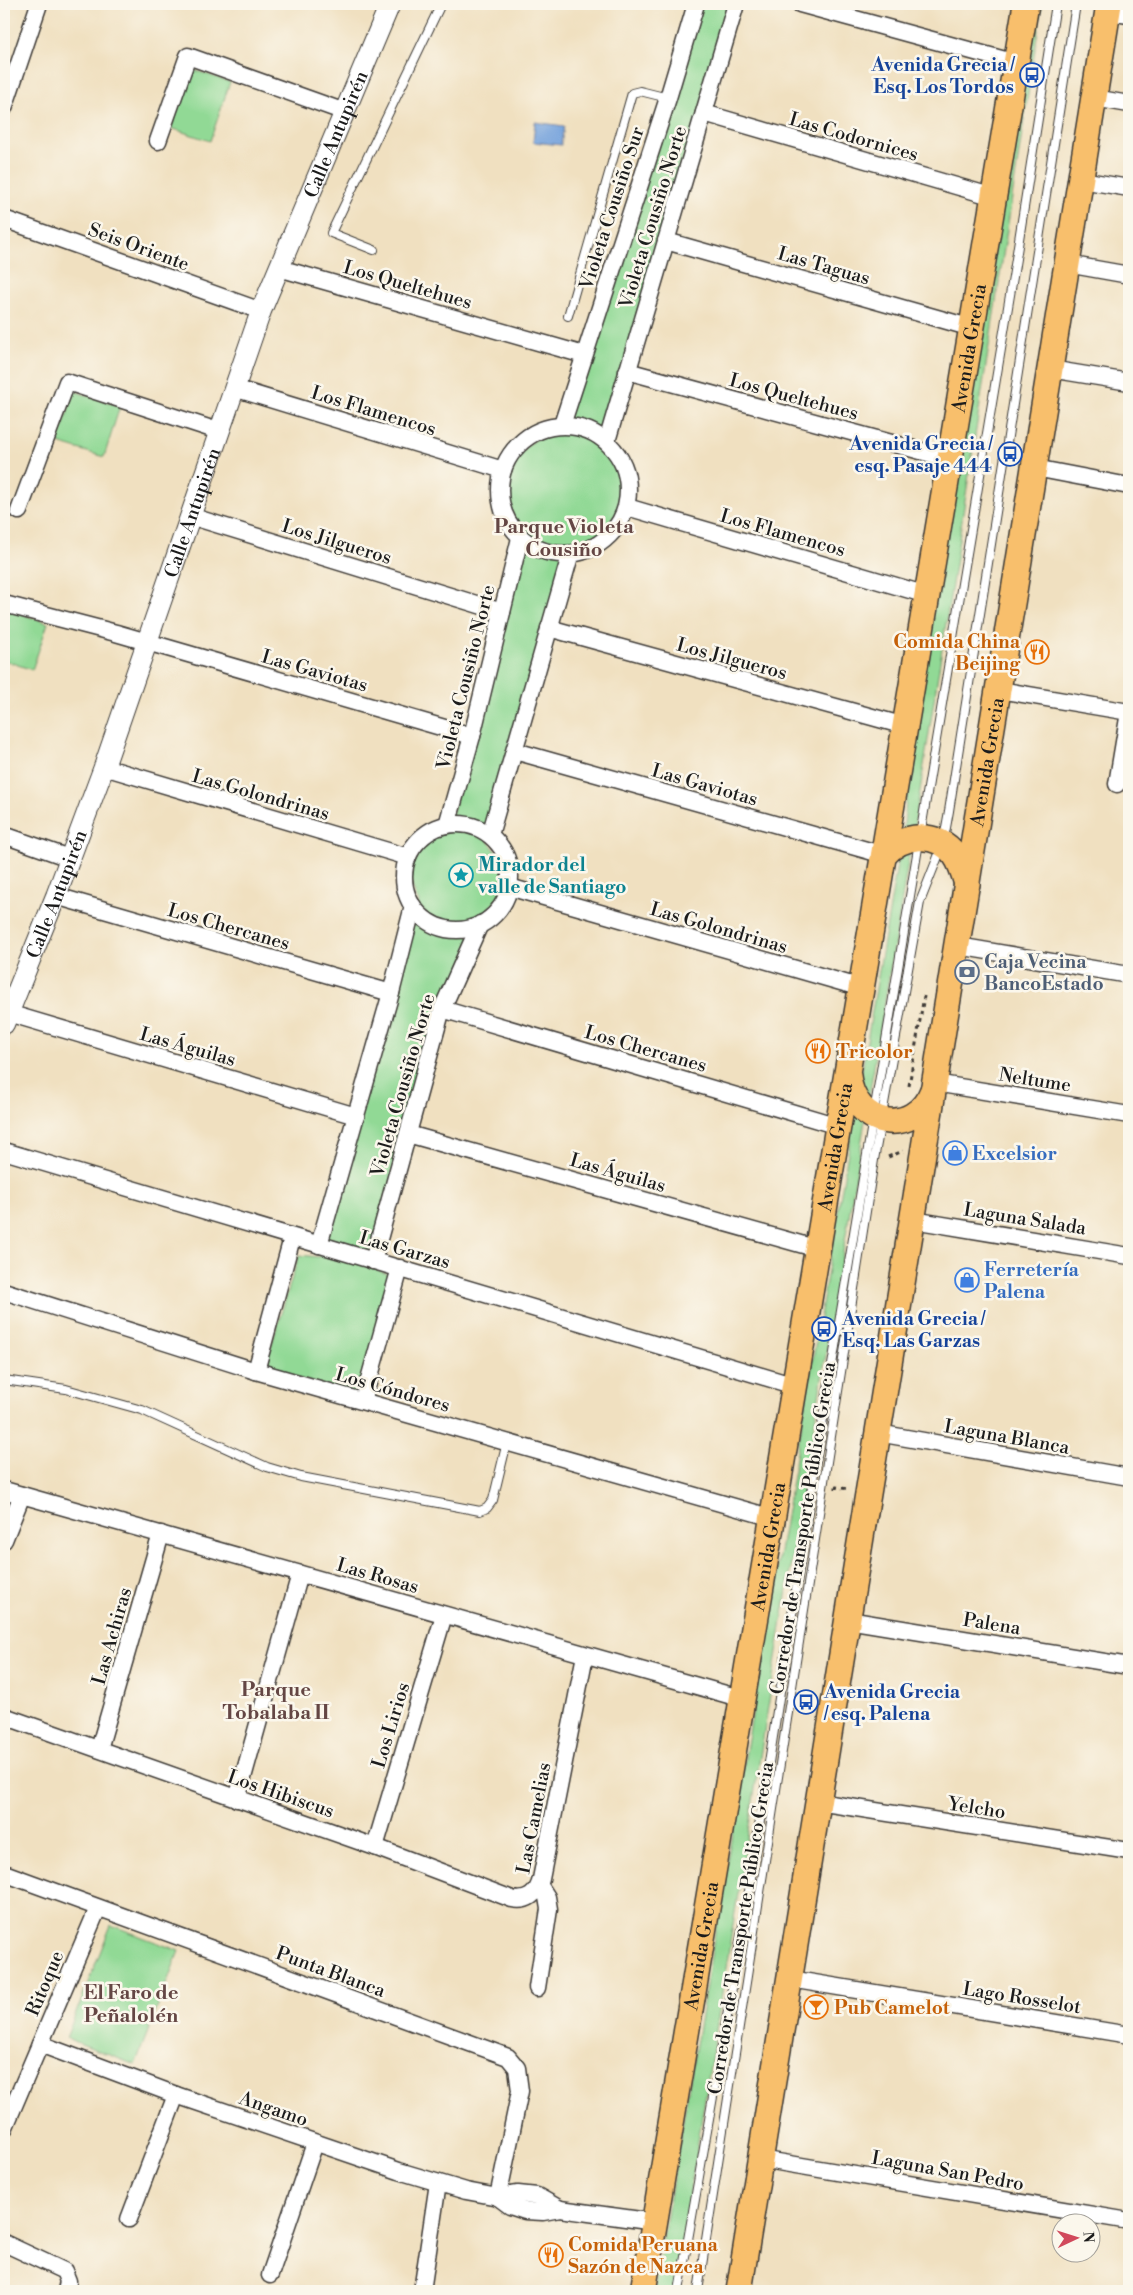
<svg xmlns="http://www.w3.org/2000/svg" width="1133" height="2295" font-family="'Libre Bodoni',serif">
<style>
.green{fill:#91d995;stroke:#567a58}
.water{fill:#73a1dc;stroke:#485e7c}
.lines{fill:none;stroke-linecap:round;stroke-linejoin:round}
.service-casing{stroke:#3c3935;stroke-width:10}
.minor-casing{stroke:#3c3935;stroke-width:19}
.tertiary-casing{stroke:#3c3935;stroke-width:22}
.primary-casing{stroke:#3c3935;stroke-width:28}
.path{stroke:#3c3935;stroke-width:3;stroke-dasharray:4 4;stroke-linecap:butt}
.service{stroke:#fff;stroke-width:8}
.minor{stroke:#fff;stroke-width:16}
.tertiary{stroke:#fff;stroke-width:20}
.primary{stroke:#f8bf6c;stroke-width:25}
.labels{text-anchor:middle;stroke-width:5;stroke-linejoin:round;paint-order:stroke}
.transit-label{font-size:19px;font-weight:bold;fill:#164399;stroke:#fbf7ec;text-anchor:end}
.street-label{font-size:19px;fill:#1c1c1c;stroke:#fbf7ec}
.food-label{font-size:19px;font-weight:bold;fill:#c56008;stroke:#fbf7ec;text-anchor:start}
.culture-label{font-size:19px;font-weight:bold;fill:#0d838f;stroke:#fbf7ec;text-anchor:start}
.service-label{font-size:19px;font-weight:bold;fill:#4e5e75;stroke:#fbf7ec;text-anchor:start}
.shop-label{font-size:19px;font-weight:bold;fill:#366cbe;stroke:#fbf7ec;text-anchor:start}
.neighbourhood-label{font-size:20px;font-weight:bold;fill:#644644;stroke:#fbf7ec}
</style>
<rect width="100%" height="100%" fill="#fbf7ec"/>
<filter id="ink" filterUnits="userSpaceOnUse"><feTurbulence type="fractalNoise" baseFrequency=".02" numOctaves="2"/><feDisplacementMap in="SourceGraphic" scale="10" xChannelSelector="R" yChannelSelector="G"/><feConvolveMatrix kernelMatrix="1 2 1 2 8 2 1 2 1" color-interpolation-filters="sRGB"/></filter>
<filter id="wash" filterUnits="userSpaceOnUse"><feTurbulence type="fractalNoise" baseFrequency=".0096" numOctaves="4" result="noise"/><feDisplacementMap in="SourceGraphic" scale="20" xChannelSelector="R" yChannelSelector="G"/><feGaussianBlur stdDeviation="1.12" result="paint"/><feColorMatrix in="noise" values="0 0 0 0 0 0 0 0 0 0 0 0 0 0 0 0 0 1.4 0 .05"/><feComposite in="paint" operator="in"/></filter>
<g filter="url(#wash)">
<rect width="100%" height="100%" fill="#f0e0c0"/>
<g class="green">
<path d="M 697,4 L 732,4 L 603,446 L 619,472 L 621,502 L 612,525 L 593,541 L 569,549 L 487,840 C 512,868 509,897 477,919 L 367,1266 L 390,1275 L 361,1396 L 264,1369 L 299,1255 L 319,1257 L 419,902 C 400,869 414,843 448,830 L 525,533 C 521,527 514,521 512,514 C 501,486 511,452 539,438 C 546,435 555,434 562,432 Z"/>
<path d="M 1031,4 L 1042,4 L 920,791 L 794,1546 L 674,2291 L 654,2291 L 904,824 L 914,712 Z"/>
<path d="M 191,69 L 230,82 L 210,141 L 171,128 Z"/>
<path d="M 74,391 L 120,406 L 104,457 L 58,443 Z"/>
<path d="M 7,609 L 48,623 L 32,670 L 4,660 L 4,619 Z"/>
<path d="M 111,1925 L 179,1951 L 135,2065 L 66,2038 Z"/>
</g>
<path class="water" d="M 535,122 L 564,126 L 561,145 L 533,142 Z"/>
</g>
<g filter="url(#ink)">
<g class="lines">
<g class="service-casing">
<g id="service">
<path d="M 374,250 L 331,233 L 441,4"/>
<path d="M 568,316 L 632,93 L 640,91 L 668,98"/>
<path d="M 4,1380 L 66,1389 L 142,1410 L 267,1467 L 301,1477 L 480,1511 L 487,1508 L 493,1500 L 507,1442"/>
<path d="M 679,2291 L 749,1891 L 814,1473 L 1015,265 L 1056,4"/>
<path d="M 698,2291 L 874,1160 L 920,902 L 943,844 L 949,811 L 1076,4"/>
</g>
</g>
<g class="minor-casing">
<g id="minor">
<path d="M 800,4 L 1016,63"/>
<path d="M 1108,12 L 1129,15"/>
<path d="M 1094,98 L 1129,104"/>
<path d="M 4,108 L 39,4"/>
<path d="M 704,113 L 994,197"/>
<path d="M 158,141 L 188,56 L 345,112"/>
<path d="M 1081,180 L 1129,188"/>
<path d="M 4,219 L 261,311"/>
<path d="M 666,241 L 972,328"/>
<path d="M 1067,264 L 1129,275"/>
<path d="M 279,268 L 584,355"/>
<path d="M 1050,369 L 1129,382"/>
<path d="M 627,371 L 950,459"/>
<path d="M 234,388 L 503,470"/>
<path d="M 562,425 L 668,98 L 696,4"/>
<circle cx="564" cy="490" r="64"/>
<path d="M 607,441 L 736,4"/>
<path d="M 1035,468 L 1129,486"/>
<path d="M 627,507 L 927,595"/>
<path d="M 19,511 L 67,382 L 218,431"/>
<path d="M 190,516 L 502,612"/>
<path d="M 4,604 L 116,633 L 472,736"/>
<path d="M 549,628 L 905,726"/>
<path d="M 999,690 L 1129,712"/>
<path d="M 515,751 L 884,855"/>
<path d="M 104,767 L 408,857"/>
<path d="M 1117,784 L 1129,712"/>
<circle cx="457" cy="877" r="53"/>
<path d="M 447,825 L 472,736 L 520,538"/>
<path d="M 4,835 L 69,858"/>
<path d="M 490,835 L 570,556"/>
<path d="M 509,887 L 862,988"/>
<path d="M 56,896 L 391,993"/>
<path d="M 958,946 L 1129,975"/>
<path d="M 442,1009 L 838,1126"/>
<path d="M 8,1013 L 356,1116"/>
<path d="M 935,1083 L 1129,1115"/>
<path d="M 408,1134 L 818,1249"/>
<path d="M 4,1151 L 795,1386"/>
<path d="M 913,1220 L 1129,1256"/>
<path d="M 319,1245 L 391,993 L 413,906"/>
<path d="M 373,1261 L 442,1009 L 480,924"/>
<path d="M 4,1291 L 256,1371 L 773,1518"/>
<path d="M 256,1371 L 292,1238"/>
<path d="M 363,1401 L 400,1268"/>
<path d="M 878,1433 L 1129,1477"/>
<path d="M 4,1490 L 743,1699"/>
<path d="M 4,1540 L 22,1495"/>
<path d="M 848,1620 L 1129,1666"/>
<path d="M 4,1716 L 375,1847 L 512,1899 C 527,1902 537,1895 541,1879 L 585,1655"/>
<path d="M 99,1749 L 161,1534"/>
<path d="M 237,1799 L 300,1574"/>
<path d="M 818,1802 L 1129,1851"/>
<path d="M 375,1847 L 444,1615"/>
<path d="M 4,1873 L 508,2057 L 517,2068 L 520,2091 L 498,2197"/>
<path d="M 790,1979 L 1129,2035"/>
<path d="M 537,1988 L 549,1909 L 547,1897 L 540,1886"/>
<path d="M 40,2044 L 176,2095 L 399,2171 L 466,2191 L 498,2197 L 518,2194 L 537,2196 L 560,2209"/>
<path d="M 4,2129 L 98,1908"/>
<path d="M 760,2159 L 1129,2221"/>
<path d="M 498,2197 L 510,2206 L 525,2211 L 543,2212 L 560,2209 L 655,2222"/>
<path d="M 129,2219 L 176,2095"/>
<path d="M 4,2243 L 64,2271 L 68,2281 L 66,2291"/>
<path d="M 270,2275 L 315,2143"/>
<path d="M 422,2291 L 438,2183"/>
</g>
</g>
<g class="tertiary-casing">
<g id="tertiary">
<path id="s1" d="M 4,1024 L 56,896 L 104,767 L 261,311 L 390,4"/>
</g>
</g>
<g class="primary-casing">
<g id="primary">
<path d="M 884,855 C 902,834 937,830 955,855 C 961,863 964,874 967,884"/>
<path d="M 848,1076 C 853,1127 914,1139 933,1090"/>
<path id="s2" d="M 643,2291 L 1026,4"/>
<path id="s3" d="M 739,2291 L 1109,4"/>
</g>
</g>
<g class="path">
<path d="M 909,1086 L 924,996"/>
<path d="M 888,1157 L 903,1151"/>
<path d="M 836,1489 L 836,1487 L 848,1489"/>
</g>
<use href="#service" class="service"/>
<use href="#minor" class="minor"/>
<use href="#tertiary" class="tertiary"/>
<use href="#primary" class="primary"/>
</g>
</g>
<defs>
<g id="bus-ring" transform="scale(1.25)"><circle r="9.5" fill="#fbf7ec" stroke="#1a4fb4" stroke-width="1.5"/><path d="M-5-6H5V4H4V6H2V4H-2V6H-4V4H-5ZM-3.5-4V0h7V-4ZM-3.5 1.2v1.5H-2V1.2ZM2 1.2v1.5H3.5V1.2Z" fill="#1a4fb4"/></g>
<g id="restaurant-ring" transform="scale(1.25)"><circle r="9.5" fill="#fbf7ec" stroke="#e8710a" stroke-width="1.5"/><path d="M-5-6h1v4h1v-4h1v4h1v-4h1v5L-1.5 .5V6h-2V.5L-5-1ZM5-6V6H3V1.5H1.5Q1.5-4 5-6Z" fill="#e8710a"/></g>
<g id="sight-ring" transform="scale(1.25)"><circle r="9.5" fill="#fbf7ec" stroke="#0f9aa8" stroke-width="1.5"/><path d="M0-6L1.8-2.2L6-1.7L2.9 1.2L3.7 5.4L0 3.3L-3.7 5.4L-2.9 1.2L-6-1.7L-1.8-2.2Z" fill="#0f9aa8"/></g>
<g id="bank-ring" transform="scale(1.25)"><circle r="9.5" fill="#fbf7ec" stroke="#5c6f8a" stroke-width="1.5"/><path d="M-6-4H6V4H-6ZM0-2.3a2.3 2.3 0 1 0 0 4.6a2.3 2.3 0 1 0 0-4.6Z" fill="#5c6f8a"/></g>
<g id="shop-ring" transform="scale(1.25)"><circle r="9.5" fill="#fbf7ec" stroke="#3f7fe0" stroke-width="1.5"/><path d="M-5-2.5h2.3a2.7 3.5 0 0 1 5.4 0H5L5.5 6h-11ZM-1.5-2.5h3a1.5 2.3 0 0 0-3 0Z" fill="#3f7fe0"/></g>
<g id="bar-ring" transform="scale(1.25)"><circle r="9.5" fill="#fbf7ec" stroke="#e8710a" stroke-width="1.5"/><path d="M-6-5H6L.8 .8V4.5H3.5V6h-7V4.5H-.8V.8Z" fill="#e8710a"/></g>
</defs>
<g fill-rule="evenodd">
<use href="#bus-ring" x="1032" y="75"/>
<use href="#bus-ring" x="1010" y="454"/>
<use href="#restaurant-ring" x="1037" y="652"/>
<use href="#sight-ring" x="461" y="875"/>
<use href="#bank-ring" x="967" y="972"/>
<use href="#restaurant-ring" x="818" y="1051"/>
<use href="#shop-ring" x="955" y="1153"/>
<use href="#shop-ring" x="967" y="1280"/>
<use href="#bus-ring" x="824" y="1329"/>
<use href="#bus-ring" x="806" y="1702"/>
<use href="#bar-ring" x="816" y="2007"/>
<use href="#restaurant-ring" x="551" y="2255"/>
</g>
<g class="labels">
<g class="transit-label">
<text x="1014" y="71">Avenida Grecia /<tspan x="1014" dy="22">Esq. Los Tordos</tspan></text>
<text x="992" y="450">Avenida Grecia /<tspan x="992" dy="22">esq. Pasaje 444</tspan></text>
<text x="842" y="1325" text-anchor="start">Avenida Grecia /<tspan x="842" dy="22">Esq. Las Garzas</tspan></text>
<text x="824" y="1698" text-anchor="start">Avenida Grecia<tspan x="824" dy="22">/ esq. Palena</tspan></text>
</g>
<g class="street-label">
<text dy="7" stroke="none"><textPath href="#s1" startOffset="950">Calle Antupirén</textPath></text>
<text transform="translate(854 136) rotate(16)" y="7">Las Codornices</text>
<text transform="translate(611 208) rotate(-72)" y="7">Violeta Cousiño Sur</text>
<text transform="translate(652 217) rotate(-73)" y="7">Violeta Cousiño Norte</text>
<text transform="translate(139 246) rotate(20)" y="7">Seis Oriente</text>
<text transform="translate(824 265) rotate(16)" y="7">Las Taguas</text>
<text transform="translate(408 284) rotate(16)" y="7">Los Queltehues</text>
<text dy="7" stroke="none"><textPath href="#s2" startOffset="1970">Avenida Grecia</textPath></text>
<text transform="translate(794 396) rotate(15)" y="7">Los Queltehues</text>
<text transform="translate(374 410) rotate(17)" y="7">Los Flamencos</text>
<text dy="7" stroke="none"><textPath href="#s1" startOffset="545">Calle Antupirén</textPath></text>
<text transform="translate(783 532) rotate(16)" y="7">Los Flamencos</text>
<text transform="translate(337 541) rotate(17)" y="7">Los Jilgueros</text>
<text transform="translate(732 658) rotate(15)" y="7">Los Jilgueros</text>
<text transform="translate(315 670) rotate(16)" y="7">Las Gaviotas</text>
<text transform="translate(465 677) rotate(-76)" y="7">Violeta Cousiño Norte</text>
<text dy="7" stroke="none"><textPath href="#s3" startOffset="1549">Avenida Grecia</textPath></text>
<text transform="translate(705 784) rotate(16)" y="7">Las Gaviotas</text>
<text transform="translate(261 794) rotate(16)" y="7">Las Golondrinas</text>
<text dy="7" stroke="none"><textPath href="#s1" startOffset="140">Calle Antupirén</textPath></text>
<text transform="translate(229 926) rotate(16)" y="7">Los Chercanes</text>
<text transform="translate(719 927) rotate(16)" y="7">Las Golondrinas</text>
<text transform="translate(188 1046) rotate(16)" y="7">Las Águilas</text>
<text transform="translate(646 1048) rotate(16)" y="7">Los Chercanes</text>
<text transform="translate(1035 1079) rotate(9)" y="7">Neltume</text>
<text transform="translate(402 1085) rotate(-74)" y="7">Violeta Cousiño Norte</text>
<text dy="7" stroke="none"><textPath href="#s2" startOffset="1160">Avenida Grecia</textPath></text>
<text transform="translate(618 1172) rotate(16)" y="7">Las Águilas</text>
<text transform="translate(1025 1218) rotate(9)" y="7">Laguna Salada</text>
<text transform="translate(405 1249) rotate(16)" y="7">Las Garzas</text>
<text transform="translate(393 1389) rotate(16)" y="7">Los Cóndores</text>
<text transform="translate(1007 1436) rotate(10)" y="7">Laguna Blanca</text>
<text transform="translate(802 1528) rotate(-81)" y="7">Corredor de Transporte Público Grecia</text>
<text dy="7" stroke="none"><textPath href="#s2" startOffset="755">Avenida Grecia</textPath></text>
<text transform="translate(378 1575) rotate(16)" y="7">Las Rosas</text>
<text transform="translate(992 1623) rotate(9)" y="7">Palena</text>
<text transform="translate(111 1636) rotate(-74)" y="7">Las Achiras</text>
<text transform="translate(390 1725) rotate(-73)" y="7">Los Lirios</text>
<text transform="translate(281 1793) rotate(19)" y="7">Los Hibiscus</text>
<text transform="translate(977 1807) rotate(9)" y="7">Yelcho</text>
<text transform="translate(533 1818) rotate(-79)" y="7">Las Camelias</text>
<text transform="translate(740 1928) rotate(-81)" y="7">Corredor de Transporte Público Grecia</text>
<text dy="7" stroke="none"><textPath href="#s2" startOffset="350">Avenida Grecia</textPath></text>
<text transform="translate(331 1971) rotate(20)" y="7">Punta Blanca</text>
<text transform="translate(44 1983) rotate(-67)" y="7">Ritoque</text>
<text transform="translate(1022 1997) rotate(9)" y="7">Lago Rosselot</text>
<text transform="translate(274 2108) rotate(19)" y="7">Angamo</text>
<text transform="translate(948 2170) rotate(10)" y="7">Laguna San Pedro</text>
</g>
<g class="food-label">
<text x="1020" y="648" text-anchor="end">Comida China<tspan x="1020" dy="22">Beijing</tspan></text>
<text x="836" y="1058">Tricolor</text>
<text x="834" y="2014">Pub Camelot</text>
<text x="568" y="2251">Comida Peruana<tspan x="568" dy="22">Sazón de Nazca</tspan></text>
</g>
<g class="culture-label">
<text x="478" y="871">Mirador del<tspan x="478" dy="22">valle de Santiago</tspan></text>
</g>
<g class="service-label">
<text x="984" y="968">Caja Vecina<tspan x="984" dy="22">BancoEstado</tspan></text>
</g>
<g class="shop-label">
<text x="972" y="1160">Excelsior</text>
<text x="984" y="1276">Ferretería<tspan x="984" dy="22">Palena</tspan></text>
</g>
<g class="neighbourhood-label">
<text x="564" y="533">Parque Violeta<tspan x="564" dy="23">Cousiño</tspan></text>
<text x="276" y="1696">Parque<tspan x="276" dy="23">Tobalaba II</tspan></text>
<text x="131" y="1999">El Faro de<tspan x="131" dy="23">Peñalolén</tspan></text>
</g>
</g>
<rect width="1133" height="2295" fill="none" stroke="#fbf7ec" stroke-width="20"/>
<g transform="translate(1076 2238) rotate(86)"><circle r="24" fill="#fbf7ec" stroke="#a29f99"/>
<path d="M0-4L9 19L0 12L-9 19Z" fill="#d1495b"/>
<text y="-8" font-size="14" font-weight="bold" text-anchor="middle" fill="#1c1c1c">N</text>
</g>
</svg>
